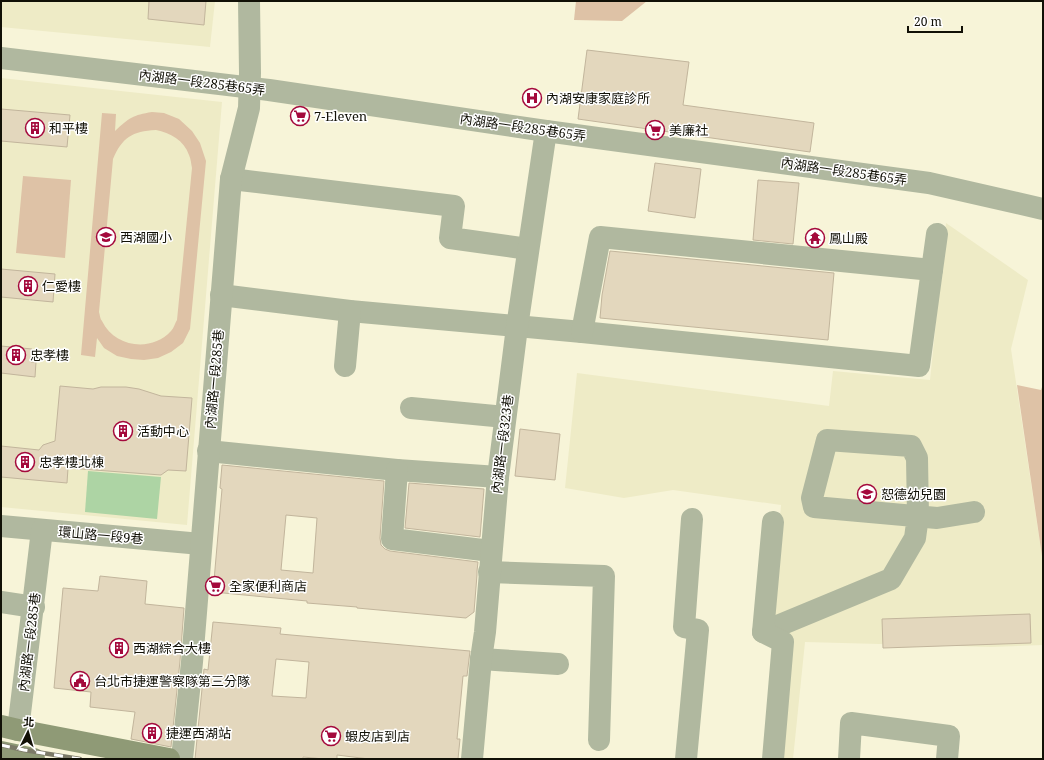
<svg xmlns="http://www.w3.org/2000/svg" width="1044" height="760" font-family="'Noto Serif','Noto Sans TC',serif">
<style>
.built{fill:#eeebc6}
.green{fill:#dec2a6;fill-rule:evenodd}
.water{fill:#add4a4}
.building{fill:#e3d7bd;stroke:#c2b59c;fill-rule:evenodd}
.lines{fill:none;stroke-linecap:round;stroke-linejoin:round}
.minor{stroke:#b0b89f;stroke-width:22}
.secondary{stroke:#8f9a76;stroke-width:22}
.rail-casing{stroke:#7c7a68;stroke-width:4.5}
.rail{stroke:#fff;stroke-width:3;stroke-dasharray:9;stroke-linecap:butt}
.labels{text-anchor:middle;stroke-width:3;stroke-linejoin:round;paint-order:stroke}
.street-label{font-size:13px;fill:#111006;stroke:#fff}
.poi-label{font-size:13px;fill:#111006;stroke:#fff;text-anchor:start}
</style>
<rect width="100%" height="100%" fill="#f7f4d8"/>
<g class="built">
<path d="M 1,1 L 215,1 L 210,47 L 1,27 Z"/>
<path d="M 1,78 L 222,102 L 187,525 L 1,507 Z"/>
<path d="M 946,223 L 1028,280 L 1011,349 L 1043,563 L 1043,645 L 991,647 L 805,642 L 793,759 L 766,759 L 781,632 L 771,626 L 781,505 L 673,490 L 624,498 L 565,488 L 577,373 L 829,406 L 833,371 L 930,380 Z"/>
</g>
<g class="green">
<path d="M 576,1 L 647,1 L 622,21 L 574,20 Z"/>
<path d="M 152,112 L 164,113 L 179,119 L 192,131 L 200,143 L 206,161 L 190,329 L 183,343 L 171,352 L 158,358 L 144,360 L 131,359 L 117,356 L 104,348 L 97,338 L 95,357 L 81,355 L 102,113 L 116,114 L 115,131 C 129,118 133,115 152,112 ZM 156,130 C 170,133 184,140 189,155 C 191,159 191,164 192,168 L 177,320 C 175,323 174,328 171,331 C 152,352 115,348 102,321 C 100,319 100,315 99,312 L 113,159 C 122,138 132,131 156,130 Z"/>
<path d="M 23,176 L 71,180 L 65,258 L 16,253 Z"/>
<path d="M 1043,384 L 1043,563 L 1017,385 L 1041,390 Z"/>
</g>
<path class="water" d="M 88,471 L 161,477 L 157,519 L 85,512 Z"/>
<g class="building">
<path d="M 149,1 L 206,1 L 204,25 L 148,19 Z"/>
<path d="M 587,50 L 689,62 L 683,105 L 814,123 L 810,152 L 578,119 Z"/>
<path d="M 1,109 L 70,115 L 67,147 L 1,141 Z"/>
<path d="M 655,163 L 701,169 L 695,218 L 648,211 Z"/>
<path d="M 758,180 L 799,183 L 793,244 L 753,240 Z"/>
<path d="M 610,251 L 834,273 L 828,340 L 600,318 L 602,295 Z"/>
<path d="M 1,269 L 55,274 L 53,302 L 1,297 Z"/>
<path d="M 1,346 L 32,349 L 31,362 L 36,362 L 35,377 L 1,373 Z"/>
<path d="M 60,386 L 93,389 L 101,387 L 126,387 L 139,389 L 161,396 L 192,398 L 186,471 L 168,470 L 161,475 L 68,468 L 67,483 L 1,477 L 1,446 L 39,450 L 43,445 L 55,441 Z"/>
<path d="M 520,429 L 560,434 L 555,480 L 515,476 Z"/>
<path d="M 222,465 L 384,481 L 380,538 L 381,545 L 385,549 L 390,551 L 478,562 L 477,571 L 477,575 L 474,612 L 466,618 L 357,608 L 357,607 L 307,603 L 307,601 L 213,592 L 222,489 L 220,488 ZM 286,515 L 317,518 L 313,573 L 281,570 Z"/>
<path d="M 409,483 L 484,489 L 480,537 L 405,528 Z"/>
<path d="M 100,576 L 147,581 L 145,604 L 184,608 L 180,661 L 171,747 L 131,739 L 135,712 L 90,707 L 91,692 L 54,688 L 63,588 L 98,591 Z"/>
<path d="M 1030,614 L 1031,643 L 883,648 L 882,619 Z"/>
<path d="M 213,622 L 281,628 L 280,634 L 470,651 L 467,676 L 463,676 L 457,739 L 460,739 L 458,759 L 369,759 L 337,755 L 337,759 L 324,759 L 303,757 L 303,759 L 195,759 L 204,669 L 208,670 ZM 276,659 L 309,662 L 306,698 L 272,696 Z"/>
</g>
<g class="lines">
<g class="minor">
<path d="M 1,58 L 269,90 L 546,131 L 929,183 L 1043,209"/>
<path d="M 231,179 L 454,206 L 450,238 L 528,249"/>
<path d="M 221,295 L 350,311 L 582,332 L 919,366 L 932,270"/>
<path d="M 582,332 L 600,237 L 932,270 L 937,234"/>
<path d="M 345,366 L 350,311"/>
<path d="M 411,408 L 505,417"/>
<path d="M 208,451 L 397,470 L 498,477"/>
<path d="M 397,470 L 392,539 L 491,551"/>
<path d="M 1,526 L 201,544"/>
<path d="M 489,572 L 604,576 L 599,740"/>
<path d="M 1,602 L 34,607"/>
<path d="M 763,632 L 891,579 L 915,538 L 918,516 L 917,458 L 911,446 L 827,440 L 812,498 L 814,507 L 937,518 L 974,512"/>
<path d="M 481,659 L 558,664"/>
<path d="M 18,730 L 42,530"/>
<path d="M 182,759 L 192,662 L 231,179 L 249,108 L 250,73 L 249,1"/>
<path d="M 472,759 L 481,659 L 485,632 L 498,477 L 517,327 L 546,131"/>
<path d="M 686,759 L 698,630 L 684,627 L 692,519"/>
<path d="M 773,759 L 783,642 L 763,632 L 773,522"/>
<path d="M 849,759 L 851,723 L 949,736 L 947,759"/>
</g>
<g class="secondary">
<path d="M 1,726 L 18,730 L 169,759"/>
<path d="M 1,752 L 34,759"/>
</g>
<g class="rail-casing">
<path id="rail" d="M 1,745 L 24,750 L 80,759"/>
</g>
<use href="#rail" class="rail"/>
</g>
<defs>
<g id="hospital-ring" transform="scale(1)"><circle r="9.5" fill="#fff" stroke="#a4093c" stroke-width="1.5"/><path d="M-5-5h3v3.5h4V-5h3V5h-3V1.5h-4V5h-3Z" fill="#a4093c"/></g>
<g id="supermarket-ring" transform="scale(1)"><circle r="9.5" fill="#fff" stroke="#a4093c" stroke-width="1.5"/><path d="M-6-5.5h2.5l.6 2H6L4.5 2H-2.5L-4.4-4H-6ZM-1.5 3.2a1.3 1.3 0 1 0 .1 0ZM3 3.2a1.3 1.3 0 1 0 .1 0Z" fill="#a4093c"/></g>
<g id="building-ring" transform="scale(1)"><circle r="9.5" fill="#fff" stroke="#a4093c" stroke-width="1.5"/><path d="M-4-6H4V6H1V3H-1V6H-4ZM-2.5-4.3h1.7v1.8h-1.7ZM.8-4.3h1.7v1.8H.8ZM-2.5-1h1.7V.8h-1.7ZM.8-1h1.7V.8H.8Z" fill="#a4093c"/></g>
<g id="school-ring" transform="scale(1)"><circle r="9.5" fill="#fff" stroke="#a4093c" stroke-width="1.5"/><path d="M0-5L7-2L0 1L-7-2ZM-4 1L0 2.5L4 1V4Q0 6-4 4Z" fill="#a4093c"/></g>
<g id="temple-ring" transform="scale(1)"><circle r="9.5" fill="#fff" stroke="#a4093c" stroke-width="1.5"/><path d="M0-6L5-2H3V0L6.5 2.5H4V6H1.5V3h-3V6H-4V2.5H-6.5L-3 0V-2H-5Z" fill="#a4093c"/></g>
<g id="civic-ring" transform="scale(1)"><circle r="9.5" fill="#fff" stroke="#a4093c" stroke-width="1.5"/><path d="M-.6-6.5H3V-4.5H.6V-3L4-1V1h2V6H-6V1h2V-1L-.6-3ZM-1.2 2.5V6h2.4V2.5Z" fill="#a4093c"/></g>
</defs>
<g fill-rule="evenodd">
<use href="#hospital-ring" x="532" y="98"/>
<use href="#supermarket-ring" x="300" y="116"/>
<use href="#building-ring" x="35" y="128"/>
<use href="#supermarket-ring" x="655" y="130"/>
<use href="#school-ring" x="106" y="237"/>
<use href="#temple-ring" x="815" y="238"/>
<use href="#building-ring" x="28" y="286"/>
<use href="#building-ring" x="16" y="355"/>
<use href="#building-ring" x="123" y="431"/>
<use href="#building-ring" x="25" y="462"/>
<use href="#school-ring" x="867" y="494"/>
<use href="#supermarket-ring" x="215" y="586"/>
<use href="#building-ring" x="119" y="648"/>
<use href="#civic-ring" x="80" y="681"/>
<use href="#building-ring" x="152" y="733"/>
<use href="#supermarket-ring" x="331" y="736"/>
</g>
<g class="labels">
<g class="street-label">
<text transform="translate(202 82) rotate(7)" y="5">內湖路一段285巷65弄</text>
<text transform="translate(523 127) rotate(8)" y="5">內湖路一段285巷65弄</text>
<text transform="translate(844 171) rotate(8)" y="5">內湖路一段285巷65弄</text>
<text transform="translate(214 379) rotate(-85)" y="5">內湖路一段285巷</text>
<text transform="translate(502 444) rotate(-83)" y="5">內湖路一段323巷</text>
<text transform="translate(101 535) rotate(5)" y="5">環山路一段9巷</text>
<text transform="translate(29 642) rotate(-83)" y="5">內湖路一段285巷</text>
</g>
<g class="poi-label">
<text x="546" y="103">內湖安康家庭診所</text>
<text x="314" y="121">7-Eleven</text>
<text x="49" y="133">和平樓</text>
<text x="669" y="135">美廉社</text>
<text x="120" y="242">西湖國小</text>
<text x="829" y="243">鳳山殿</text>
<text x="42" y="291">仁愛樓</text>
<text x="30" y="360">忠孝樓</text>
<text x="137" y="436">活動中心</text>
<text x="39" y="467">忠孝樓北棟</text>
<text x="881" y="499">恕德幼兒園</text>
<text x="229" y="591">全家便利商店</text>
<text x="133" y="653">西湖綜合大樓</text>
<text x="94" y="686">台北市捷運警察隊第三分隊</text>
<text x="166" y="738">捷運西湖站</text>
<text x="345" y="741">蝦皮店到店</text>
</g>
</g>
<rect width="1044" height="760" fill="none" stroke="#111006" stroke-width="4"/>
<g transform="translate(28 732) rotate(5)" stroke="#ffffff" stroke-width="3" paint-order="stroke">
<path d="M0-3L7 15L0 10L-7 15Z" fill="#111006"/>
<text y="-6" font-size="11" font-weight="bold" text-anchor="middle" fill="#111006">北</text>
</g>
<path d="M908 26v6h54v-6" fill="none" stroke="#111006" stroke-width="2"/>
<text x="914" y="26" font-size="12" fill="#111006" stroke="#ffffff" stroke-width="3" paint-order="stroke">20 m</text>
</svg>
